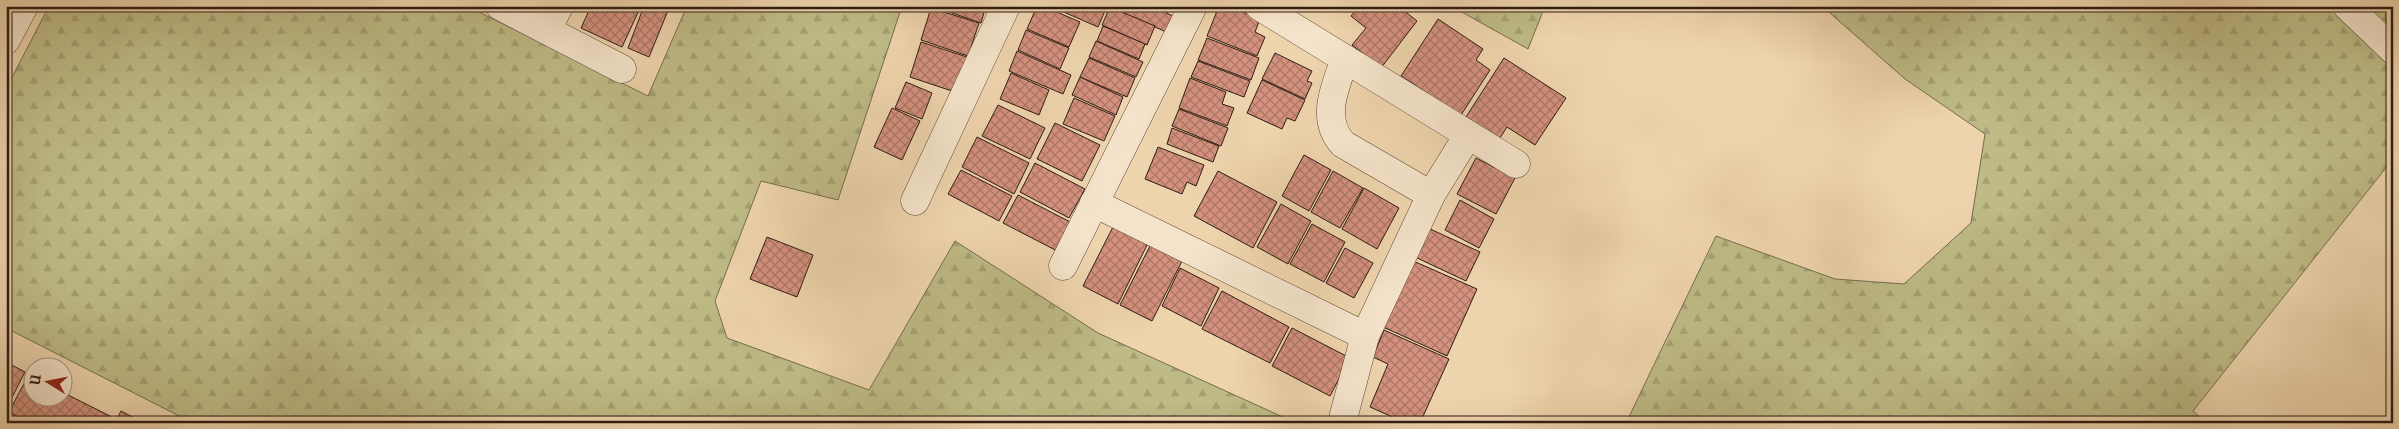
<svg xmlns="http://www.w3.org/2000/svg" width="2399" height="429" font-family="'IM FELL French Canon',serif">
<style>
.forest{fill:url(#forest-firs);stroke:#766c4d}
.building{fill:url(#building-cross-hatch);stroke:#2f1c14}
.lines{fill:none;stroke-linecap:round;stroke-linejoin:round}
.street-casing{stroke:#5f4a3a;stroke-width:29}
.street{stroke:#f4e3ca;stroke-width:28}
</style>
<defs>
<pattern id="forest-firs" width="22" height="20" patternUnits="userSpaceOnUse" patternTransform="scale(1.25)"><rect width="22" height="20" fill="#bebb86"/><path d="M5 1l3.5 6h-7zM16 11l3.5 6h-7z" fill="#a4a073"/></pattern>
<pattern id="building-cross-hatch" width="8" height="8" patternUnits="userSpaceOnUse" patternTransform="scale(1.25)"><rect width="8" height="8" fill="#d4917e"/><path d="M0 0l8 8M0 8l8-8" fill="none" stroke="#ac7666"/></pattern>
</defs>
<rect width="100%" height="100%" fill="#eed4ad"/>
<filter id="stains"><feTurbulence type="fractalNoise" baseFrequency=".004" numOctaves="4"/><feColorMatrix values="0 0 0 0 .2 0 0 0 0 .09 0 0 0 0 .02 0 0 0 .5 -.17"/></filter>
<radialGradient id="worn" r=".72"><stop offset=".6" stop-color="#630" stop-opacity="0"/><stop offset="1" stop-color="#630" stop-opacity=".3"/></radialGradient>
<g class="forest">
<path d="M 49,6 L 467,6 L 648,96 L 687,6 L 902,6 L 838,200 L 761,181 L 715,301 L 727,338 L 869,390 L 955,241 L 1098,333 L 1296,423 L 193,423 L 6,328 L 6,89 Z"/>
<path d="M 1451,6 L 1545,6 L 1528,49 Z"/>
<path d="M 1822,6 L 2390,6 L 2393,9 L 2393,159 L 2193,411 L 2206,423 L 1626,423 L 1716,236 L 1835,279 L 1904,284 L 1971,223 L 1985,134 L 1905,79 Z"/>
</g>
<g class="building">
<path d="M 591,6 L 641,6 L 622,47 L 581,28 Z"/>
<path d="M 644,6 L 669,8 L 649,57 L 628,48 Z"/>
<path d="M 932,6 L 1002,6 L 1001,11 L 986,6 L 981,23 Z"/>
<path d="M 1037,6 L 1043,6 L 1080,22 L 1069,47 L 1027,29 Z"/>
<path d="M 1050,6 L 1107,6 L 1098,27 Z"/>
<path d="M 1159,6 L 1168,10 L 1166,13 L 1178,18 L 1171,34 L 1109,7 Z"/>
<path d="M 1219,6 L 1229,6 L 1260,19 L 1255,32 L 1265,37 L 1257,56 L 1207,36 Z"/>
<path d="M 1359,6 L 1398,6 L 1417,21 L 1381,68 L 1352,45 L 1366,28 L 1351,16 Z"/>
<path d="M 1110,7 L 1155,26 L 1147,45 L 1102,25 Z"/>
<path d="M 931,8 L 979,23 L 968,56 L 921,40 Z"/>
<path d="M 1438,19 L 1483,49 L 1476,60 L 1490,70 L 1461,115 L 1401,76 Z"/>
<path d="M 1103,26 L 1145,44 L 1139,59 L 1097,41 Z"/>
<path d="M 1026,30 L 1069,48 L 1060,69 L 1018,50 Z"/>
<path d="M 1207,38 L 1259,58 L 1251,80 L 1198,60 Z"/>
<path d="M 1096,41 L 1143,62 L 1136,77 L 1089,57 Z"/>
<path d="M 921,42 L 970,58 L 958,93 L 910,77 Z"/>
<path d="M 1017,51 L 1071,75 L 1063,94 L 1009,71 Z"/>
<path d="M 1275,53 L 1312,71 L 1307,81 L 1312,83 L 1305,99 L 1262,79 Z"/>
<path d="M 1089,58 L 1135,78 L 1127,97 L 1080,77 Z"/>
<path d="M 1504,58 L 1566,98 L 1535,145 L 1507,127 L 1500,138 L 1466,117 Z"/>
<path d="M 1198,61 L 1250,81 L 1244,97 L 1191,77 Z"/>
<path d="M 1011,73 L 1049,90 L 1039,115 L 1000,99 Z"/>
<path d="M 1080,77 L 1123,97 L 1116,115 L 1072,95 Z"/>
<path d="M 1190,78 L 1226,92 L 1222,104 L 1234,108 L 1227,126 L 1179,108 Z"/>
<path d="M 1262,80 L 1305,100 L 1295,121 L 1287,118 L 1282,129 L 1247,113 Z"/>
<path d="M 906,82 L 932,93 L 922,119 L 895,108 Z"/>
<path d="M 1074,98 L 1115,116 L 1104,141 L 1063,124 Z"/>
<path d="M 998,105 L 1045,128 L 1030,159 L 982,136 Z"/>
<path d="M 892,108 L 920,121 L 902,160 L 874,147 Z"/>
<path d="M 1179,109 L 1228,128 L 1221,146 L 1172,126 Z"/>
<path d="M 1055,123 L 1100,145 L 1082,181 L 1037,159 Z"/>
<path d="M 1172,128 L 1219,146 L 1213,162 L 1167,144 Z"/>
<path d="M 977,137 L 1029,163 L 1014,194 L 962,167 Z"/>
<path d="M 1158,147 L 1204,165 L 1196,186 L 1187,182 L 1182,194 L 1145,179 Z"/>
<path d="M 1304,155 L 1331,170 L 1309,211 L 1282,196 Z"/>
<path d="M 1476,158 L 1515,178 L 1496,214 L 1457,194 Z"/>
<path d="M 1035,163 L 1085,189 L 1069,218 L 1020,192 Z"/>
<path d="M 961,170 L 1012,196 L 999,221 L 948,194 Z"/>
<path d="M 1218,171 L 1277,202 L 1253,248 L 1194,216 Z"/>
<path d="M 1333,171 L 1363,188 L 1340,228 L 1311,212 Z"/>
<path d="M 1364,188 L 1399,208 L 1377,249 L 1342,229 Z"/>
<path d="M 1018,195 L 1078,226 L 1063,254 L 1003,223 Z"/>
<path d="M 1460,200 L 1494,219 L 1479,248 L 1445,230 Z"/>
<path d="M 1281,204 L 1311,221 L 1288,264 L 1257,247 Z"/>
<path d="M 1116,221 L 1150,239 L 1118,304 L 1083,286 Z"/>
<path d="M 1312,224 L 1345,242 L 1324,282 L 1290,264 Z"/>
<path d="M 1428,228 L 1480,252 L 1466,281 L 1415,257 Z"/>
<path d="M 767,237 L 813,255 L 797,297 L 750,279 Z"/>
<path d="M 1153,240 L 1184,257 L 1152,321 L 1120,305 Z"/>
<path d="M 1345,248 L 1373,263 L 1354,298 L 1326,283 Z"/>
<path d="M 1411,260 L 1477,289 L 1447,356 L 1381,326 Z"/>
<path d="M 1180,268 L 1219,288 L 1201,326 L 1162,306 Z"/>
<path d="M 1222,291 L 1289,327 L 1270,363 L 1202,329 Z"/>
<path d="M 1292,328 L 1350,358 L 1330,396 L 1272,366 Z"/>
<path d="M 1384,330 L 1449,359 L 1420,423 L 1406,423 L 1370,407 L 1388,364 L 1373,357 Z"/>
<path d="M 6,362 L 25,372 L 6,409 Z"/>
<path d="M 29,374 L 32,376 L 32,396 L 62,396 L 62,392 L 110,416 L 106,423 L 29,423 L 9,412 Z"/>
<path d="M 121,411 L 144,423 L 115,423 Z"/>
</g>
<g class="lines">
<g class="street-casing">
<g id="street">
<path d="M 500,6 L 622,69"/>
<path d="M 1259,6 L 1516,164"/>
<path d="M 2347,6 L 2393,50"/>
<path d="M 547,30 L 559,6"/>
<path d="M 6,40 L 24,6"/>
<path d="M 1345,59 C 1335,87 1320,119 1343,144 L 1431,195"/>
<path d="M 915,201 L 1006,6"/>
<path d="M 1094,203 L 1365,336"/>
<path d="M 1063,266 L 1193,6"/>
<path d="M 1342,422 L 1365,336 L 1431,195 L 1468,135"/>
</g>
</g>
<use href="#street" class="street"/>
</g>
<rect width="2399" height="429" fill="none" stroke="#eed4ad" stroke-width="25"/>
<rect x="8" y="8" width="2384" height="414" fill="none" stroke="#2f1c14" stroke-width="2.5"/>
<rect x="12" y="12" width="2374" height="404" fill="none" stroke="#2f1c14"/>
<g transform="translate(48 382) rotate(280)"><circle r="24" fill="#f4e3ca" stroke="#a59381"/>
<path d="M0-4L9 19L0 12L-9 19Z" fill="#8f2418"/>
<text y="-8" font-size="14" font-weight="bold" text-anchor="middle" fill="#2f1c14">U</text>
</g>
<rect width="100%" height="100%" filter="url(#stains)"/>
<rect width="100%" height="100%" fill="url(#worn)"/>
</svg>
